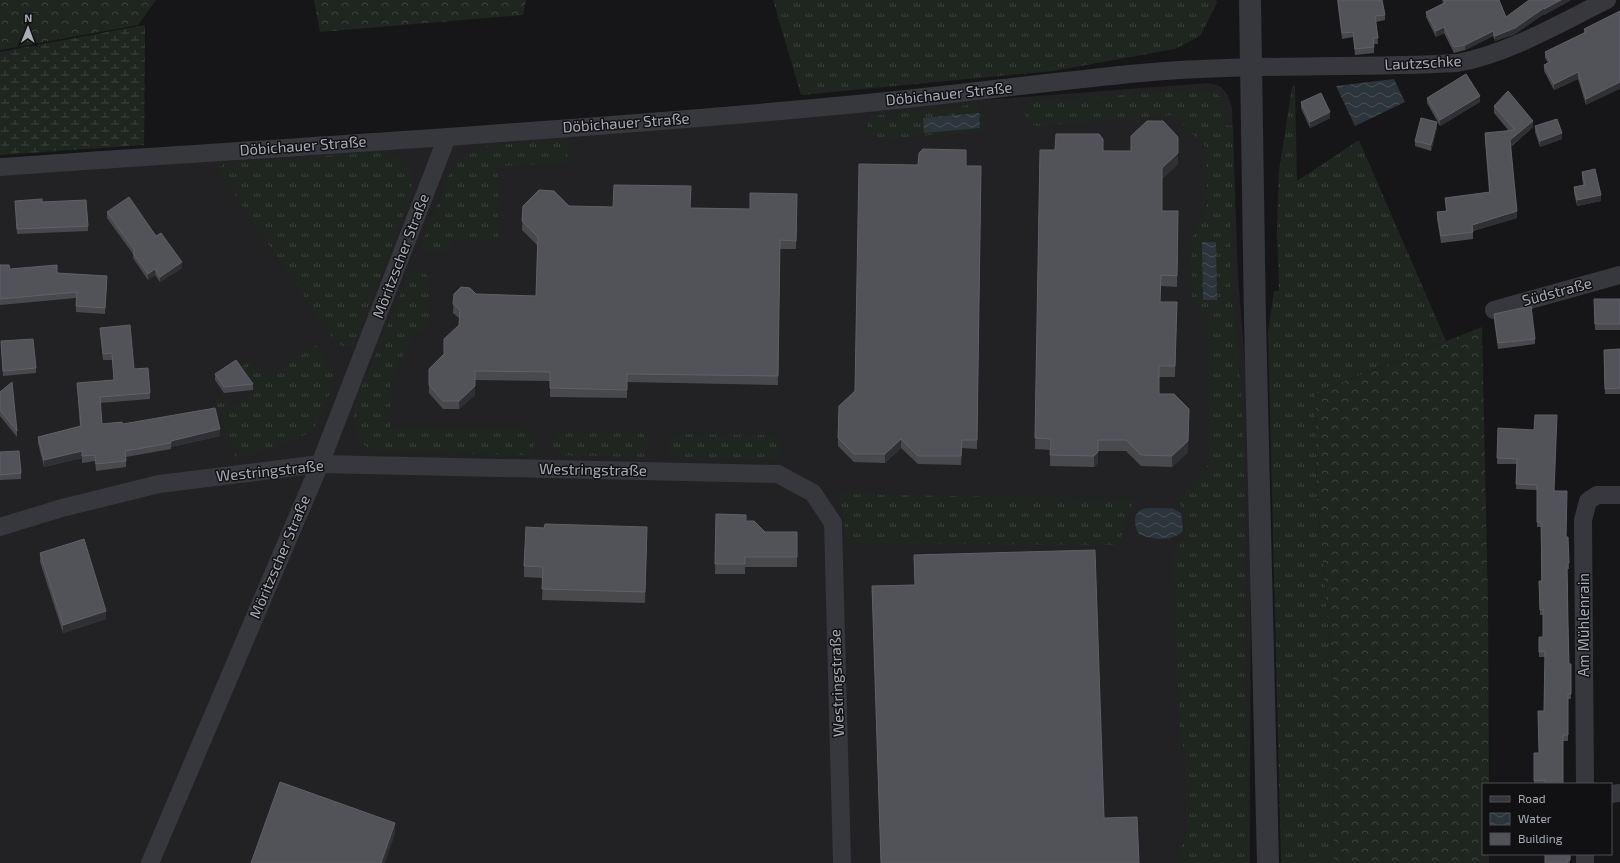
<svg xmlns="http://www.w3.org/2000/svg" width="1620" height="863" font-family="'Exo 2',sans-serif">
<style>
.built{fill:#222225}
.grass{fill:url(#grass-tufts);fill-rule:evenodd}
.forest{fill:url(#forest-crowns)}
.wetland{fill:url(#wetland-marsh)}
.water{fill:url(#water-waves)}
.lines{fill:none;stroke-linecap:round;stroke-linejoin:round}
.minor{stroke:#37383d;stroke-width:18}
.tertiary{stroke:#37383d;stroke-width:22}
.wall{fill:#47494d}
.shaded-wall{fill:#2f3033}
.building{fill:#525359;stroke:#5f6168}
.labels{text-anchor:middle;stroke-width:3;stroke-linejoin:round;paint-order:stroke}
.street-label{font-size:15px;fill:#a8adb8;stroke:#111113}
</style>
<defs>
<pattern id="grass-tufts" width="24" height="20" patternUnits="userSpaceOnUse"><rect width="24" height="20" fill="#1e261f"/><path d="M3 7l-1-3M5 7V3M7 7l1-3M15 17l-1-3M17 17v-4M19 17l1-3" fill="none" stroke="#3c433d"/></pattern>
<pattern id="forest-crowns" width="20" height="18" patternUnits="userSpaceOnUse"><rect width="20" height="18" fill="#1e261f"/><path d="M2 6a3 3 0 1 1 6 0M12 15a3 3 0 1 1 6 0" fill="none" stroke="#3c433d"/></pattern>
<pattern id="wetland-marsh" width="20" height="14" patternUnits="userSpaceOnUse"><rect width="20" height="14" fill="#1e261f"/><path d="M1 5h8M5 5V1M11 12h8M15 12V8" fill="none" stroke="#3c433d"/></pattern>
<pattern id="water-waves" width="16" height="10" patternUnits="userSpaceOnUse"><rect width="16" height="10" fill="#2c353c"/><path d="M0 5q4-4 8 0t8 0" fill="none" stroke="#485056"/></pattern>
</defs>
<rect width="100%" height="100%" fill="#161618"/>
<path class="built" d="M 1209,83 L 1220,86 L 1228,95 L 1232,108 L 1238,276 L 1249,411 L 1251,469 L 1250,863 L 0,863 L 0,164 L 796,114 Z"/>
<g class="grass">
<path d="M 773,0 L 1216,0 L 1217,3 L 1200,36 L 1175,49 L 1053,71 L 801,95 Z"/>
<path d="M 1295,85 L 1297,181 L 1359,140 L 1446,341 L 1315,393 L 1317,496 L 1333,678 L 1334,863 L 1281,863 L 1268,332 L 1274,291 L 1279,291 L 1277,233 L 1278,192 L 1279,171 L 1292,87 Z"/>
<path d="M 1202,90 C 1227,93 1223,103 1225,125 L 1233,126 L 1235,207 L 1231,210 L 1231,293 L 1235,319 L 1241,394 L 1245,504 L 1247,863 L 1188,863 L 1173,861 L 1180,851 L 1187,829 L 1185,751 L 1180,740 L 1173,554 L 1185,538 L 1186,524 L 1179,500 L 1209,464 L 1208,317 L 1192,301 L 1191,241 L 1206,207 L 1207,148 L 1173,115 L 1036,126 C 1024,119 1021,112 1031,101 Z"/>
<path d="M 980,104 L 984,131 L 880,139 C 870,133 863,128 871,116 ZM 979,113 L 980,128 L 924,133 L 923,118 Z"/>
<path d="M 560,139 L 568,143 L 568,160 L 565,163 L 498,166 L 498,241 L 450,240 L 449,252 L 424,252 L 420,248 L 450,173 L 459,161 L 475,149 L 489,146 Z"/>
<path d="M 380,152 C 408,158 414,168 411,196 L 353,346 C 342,347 338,345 331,336 L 220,173 L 219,168 L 225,163 Z"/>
<path d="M 414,271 L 419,271 L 427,275 L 429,282 L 429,334 L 416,328 L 391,382 L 390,428 L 524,430 C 534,437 536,444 531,455 L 378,452 C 350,442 351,423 357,398 L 410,272 Z"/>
<path d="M 316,345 L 333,373 L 333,385 L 319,420 L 312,430 L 299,438 L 252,455 L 236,458 L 215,398 L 223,395 L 230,405 L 234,406 L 256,392 L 240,368 L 249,361 L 256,372 L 262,368 L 269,377 Z"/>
<path d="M 563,433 L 641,433 L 646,436 C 648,444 648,450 643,457 L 556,455 L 552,450 L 553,442 L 557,435 Z"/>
<path d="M 674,434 L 781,435 L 780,455 L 776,459 L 672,457 L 668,454 C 664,445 666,439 674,434 Z"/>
<path d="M 837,494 L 1134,499 L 1118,545 L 846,543 C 845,525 844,510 837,494 Z"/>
</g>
<g class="forest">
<path d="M 0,0 L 156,0 L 138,25 L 0,50 Z"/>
<path d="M 314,0 L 526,0 L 523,15 L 320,32 Z"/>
<path d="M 1482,327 L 1488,604 L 1489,784 L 1483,784 L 1483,854 L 1489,854 L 1489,863 L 1334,863 L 1333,678 L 1317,496 L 1315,393 Z"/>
</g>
<path class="wetland" d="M 145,25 L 144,145 L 0,155 L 0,52 Z"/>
<g class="water">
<path d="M 1394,79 L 1405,102 L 1355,126 L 1336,86 Z"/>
<path d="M 979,113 L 980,128 L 924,133 L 923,118 Z"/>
<path d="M 1202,242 L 1216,242 L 1217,300 L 1203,300 Z"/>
<path d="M 1172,508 L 1181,513 L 1183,531 C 1172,542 1152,540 1139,534 C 1134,526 1132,514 1143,509 C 1149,507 1165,509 1172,508 Z"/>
</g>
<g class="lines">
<g class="minor">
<path d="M 0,167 C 286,147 572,131 857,104 C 952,95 1046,82 1141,73 C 1246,63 1352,69 1457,63 C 1508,54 1560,23 1607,0"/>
<path d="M 1494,310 L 1620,275"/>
<path d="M 0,527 L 62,508 L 159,484 L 320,464 L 778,474 L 813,493 L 833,523 L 842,863"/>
<path d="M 1585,784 L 1583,520 L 1588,501 L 1597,495 L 1620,495"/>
<path d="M 1611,794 L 1620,793"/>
<path d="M 1585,854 L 1585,863"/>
<path d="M 150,863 L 320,464 L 447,137"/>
</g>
<path class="tertiary" d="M 1250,0 L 1255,321 L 1268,863"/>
</g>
<g class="wall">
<path d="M 1337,0 L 1382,0 L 1385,15 L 1385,20 L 1376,22 L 1378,44 L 1374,44 L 1374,53 L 1355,55 L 1353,37 L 1342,39 Z"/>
<path d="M 1442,0 L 1499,0 L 1506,17 L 1571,0 L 1544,15 L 1544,14 L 1515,34 L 1495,41 L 1493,36 L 1465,50 L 1454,53 L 1444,33 L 1436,37 L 1426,17 L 1426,12 L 1443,3 Z"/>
<path d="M 1620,11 L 1586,105 L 1578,79 L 1554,90 L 1544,71 L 1544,65 L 1548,63 L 1545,58 L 1545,52 L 1584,33 L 1584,29 Z"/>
<path d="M 1427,98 L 1480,102 L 1440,126 L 1427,103 Z"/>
<path d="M 1301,102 L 1330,118 L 1310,128 L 1301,108 Z"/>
<path d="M 1494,106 L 1533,127 L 1511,147 L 1517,218 L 1473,231 L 1473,239 L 1441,243 L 1437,219 L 1437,212 L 1446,211 L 1445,198 L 1489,192 L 1485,140 L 1485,133 L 1509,131 L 1494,113 Z"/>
<path d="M 1535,126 L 1562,139 L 1540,147 L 1535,132 Z"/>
<path d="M 1437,128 L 1431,151 L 1415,146 L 1415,141 Z"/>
<path d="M 1040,150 L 1131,151 L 1178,164 L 1162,179 L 1162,211 L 1178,211 L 1177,287 L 1161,286 L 1160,302 L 1177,302 L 1175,377 L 1159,377 L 1159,394 L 1188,452 L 1172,467 L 1141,466 L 1126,451 L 1098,451 L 1098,463 L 1094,467 L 1050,466 L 1050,450 L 1035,449 Z"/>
<path d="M 918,165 L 981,166 L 977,449 L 962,448 L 961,465 L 918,464 L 901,448 L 885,463 L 854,462 L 838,446 L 838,438 L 855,391 Z"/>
<path d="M 1582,172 L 1601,201 L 1577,206 L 1574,193 L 1574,187 L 1583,185 L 1582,178 Z"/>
<path d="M 797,194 L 796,249 L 780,249 L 778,385 L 627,382 L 627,398 L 550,397 L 550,381 L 475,380 L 475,395 L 459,409 L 443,409 L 429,393 L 429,369 L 444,354 L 459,325 L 459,318 L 453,313 L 454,294 L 536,296 L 537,245 L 522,230 L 523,206 L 750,209 Z"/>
<path d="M 15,201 L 42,202 L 88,226 L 88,231 L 17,234 Z"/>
<path d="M 107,212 L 156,236 L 182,268 L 160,282 L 155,275 L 148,280 L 133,258 L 133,254 L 107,218 Z"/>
<path d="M 0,265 L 10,269 L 107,281 L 105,314 L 76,312 L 76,298 L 0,305 Z"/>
<path d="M 1594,299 L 1620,299 L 1620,330 L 1595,330 Z"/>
<path d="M 1494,314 L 1535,339 L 1535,344 L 1498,349 L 1494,320 Z"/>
<path d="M 100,328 L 134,369 L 150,393 L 150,399 L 100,403 L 102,424 L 123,424 L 220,436 L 171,447 L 171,449 L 126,457 L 126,467 L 96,471 L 95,461 L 82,463 L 82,458 L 44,467 L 38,443 L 38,437 L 80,427 L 77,383 L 114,380 L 112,360 L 103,360 Z"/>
<path d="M 1,341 L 36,368 L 36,373 L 3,376 Z"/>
<path d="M 1620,349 L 1620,394 L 1605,394 L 1604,356 Z"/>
<path d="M 215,374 L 253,384 L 253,390 L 224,393 L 215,380 Z"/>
<path d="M 0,392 L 17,431 L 17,437 L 0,416 Z"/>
<path d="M 1498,428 L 1554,491 L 1566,537 L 1569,563 L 1569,569 L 1567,569 L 1568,624 L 1569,664 L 1571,664 L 1571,699 L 1568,699 L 1568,741 L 1563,741 L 1563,784 L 1534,784 L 1534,753 L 1539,753 L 1544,711 L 1545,657 L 1539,657 L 1539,637 L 1543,637 L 1543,615 L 1540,615 L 1539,581 L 1541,581 L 1541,527 L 1537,527 L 1537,490 L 1516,489 L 1517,464 L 1497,464 Z"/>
<path d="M 0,452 L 21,473 L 21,479 L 0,480 Z"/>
<path d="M 716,514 L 746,521 L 765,532 L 797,532 L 797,567 L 745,567 L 745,574 L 715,574 Z"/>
<path d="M 544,528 L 647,538 L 645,603 L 542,600 L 543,578 L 524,577 L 524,566 Z"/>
<path d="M 40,553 L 106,619 L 63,633 L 40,562 Z"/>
<path d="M 914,555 L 1104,818 L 1139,863 L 881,863 L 872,586 L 915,585 Z"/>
<path d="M 1570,854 L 1570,863 L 1545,863 Z"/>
</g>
<g class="shaded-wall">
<path d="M 1561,0 L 1571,0 L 1544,15 L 1544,9 Z"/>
<path d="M 1544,8 L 1544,14 L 1515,34 L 1495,41 L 1495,36 Z"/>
<path d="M 1444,27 L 1444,33 L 1436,37 L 1436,31 Z"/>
<path d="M 1493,31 L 1493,36 L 1465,50 L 1465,45 Z"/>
<path d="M 1578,72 L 1578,79 L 1554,90 L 1554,84 Z"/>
<path d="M 1620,82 L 1620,89 L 1586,105 L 1586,99 Z"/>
<path d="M 1480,96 L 1480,102 L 1440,126 L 1440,120 Z"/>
<path d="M 1330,112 L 1330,118 L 1310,128 L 1310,122 Z"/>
<path d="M 1533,121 L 1533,127 L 1510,147 L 1510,140 Z"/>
<path d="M 1437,122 L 1437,128 L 1431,151 L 1431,145 Z"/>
<path d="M 1562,133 L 1562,139 L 1540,147 L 1540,141 Z"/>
<path d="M 1178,137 L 1178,164 L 1162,179 L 1162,168 Z"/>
<path d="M 1601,195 L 1601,201 L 1577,206 L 1577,200 Z"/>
<path d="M 1517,211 L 1517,218 L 1472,231 L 1472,225 Z"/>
<path d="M 182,262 L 182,268 L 160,282 L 160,277 Z"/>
<path d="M 155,269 L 155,275 L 148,280 L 148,274 Z"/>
<path d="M 475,386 L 475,395 L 459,409 L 459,401 Z"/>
<path d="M 1189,409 L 1188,452 L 1172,467 L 1172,456 Z"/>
<path d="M 220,429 L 220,436 L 171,447 L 171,441 Z"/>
<path d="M 901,439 L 901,448 L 885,463 L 885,454 Z"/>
<path d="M 1098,440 L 1098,463 L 1094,467 L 1094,456 Z"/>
<path d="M 82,451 L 82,458 L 44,467 L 44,460 Z"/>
<path d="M 106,611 L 106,619 L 63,633 L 63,625 Z"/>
<path d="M 395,823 L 395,834 L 385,863 L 381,863 Z"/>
</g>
<g class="building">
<path d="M 1338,0 L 1382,0 L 1385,15 L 1375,16 L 1378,38 L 1373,38 L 1374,47 L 1355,49 L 1353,32 L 1342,33 Z"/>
<path d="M 1444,0 L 1499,0 L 1506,17 L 1529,0 L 1561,0 L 1544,9 L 1544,8 L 1515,28 L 1495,36 L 1493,31 L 1465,45 L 1454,47 L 1444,27 L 1436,31 L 1426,12 L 1445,3 Z"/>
<path d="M 1620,11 L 1620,82 L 1586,99 L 1578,72 L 1554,84 L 1544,65 L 1550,62 L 1545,52 L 1586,32 L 1584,29 Z"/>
<path d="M 1466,74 L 1480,96 L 1440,120 L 1427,98 Z"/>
<path d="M 1508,91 L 1533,121 L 1510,140 L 1517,211 L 1472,225 L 1473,232 L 1441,236 L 1437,212 L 1447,211 L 1445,198 L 1490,192 L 1485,133 L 1515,130 L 1494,106 Z"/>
<path d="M 1321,93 L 1330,112 L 1310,122 L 1301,102 Z"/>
<path d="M 1421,118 L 1437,122 L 1431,145 L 1415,141 Z"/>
<path d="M 1557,119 L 1562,133 L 1540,141 L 1535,126 Z"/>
<path d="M 1147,121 L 1163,121 L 1178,137 L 1178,153 L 1162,168 L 1162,211 L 1178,211 L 1177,276 L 1161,275 L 1160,302 L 1177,302 L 1175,366 L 1159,366 L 1159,394 L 1174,394 L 1189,409 L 1188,441 L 1172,456 L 1141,455 L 1126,440 L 1098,440 L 1098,452 L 1094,456 L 1050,455 L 1051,439 L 1035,438 L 1040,150 L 1055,150 L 1056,134 L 1099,134 L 1103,139 L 1103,151 L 1131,151 L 1131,136 Z"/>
<path d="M 923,149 L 966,150 L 966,166 L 981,166 L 977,440 L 962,440 L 961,456 L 918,456 L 901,439 L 885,454 L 854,454 L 838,438 L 839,406 L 855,391 L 859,164 L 918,165 L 919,153 Z"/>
<path d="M 1595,169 L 1601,195 L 1577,200 L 1574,187 L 1585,185 L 1582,172 Z"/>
<path d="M 614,185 L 691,186 L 690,208 L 750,209 L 750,193 L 797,194 L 796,241 L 780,240 L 778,376 L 627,374 L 627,390 L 550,388 L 550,372 L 475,371 L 475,386 L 459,401 L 443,401 L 429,385 L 429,369 L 444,354 L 444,339 L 459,325 L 460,310 L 453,304 L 454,294 L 461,287 L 470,288 L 476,294 L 536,296 L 538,237 L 522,221 L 523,206 L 539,190 L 554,191 L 569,206 L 613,207 Z"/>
<path d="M 129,197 L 156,236 L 161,233 L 182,262 L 160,277 L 155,269 L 148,274 L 133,253 L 135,251 L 107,212 Z"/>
<path d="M 42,199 L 42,202 L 86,200 L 88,226 L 17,229 L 15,201 Z"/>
<path d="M 0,265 L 9,265 L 10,269 L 57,265 L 57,273 L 107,276 L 105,308 L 76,306 L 77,292 L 0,299 Z"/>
<path d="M 1594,299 L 1620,299 L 1620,324 L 1595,324 Z"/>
<path d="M 1531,306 L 1535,339 L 1498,343 L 1494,314 Z"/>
<path d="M 130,325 L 134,369 L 148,368 L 150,393 L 100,397 L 102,424 L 122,422 L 123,424 L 215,408 L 220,429 L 171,441 L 171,443 L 125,451 L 126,461 L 96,464 L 95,455 L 82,456 L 82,451 L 44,460 L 38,437 L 81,426 L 77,383 L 114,380 L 112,353 L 103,354 L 100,328 Z"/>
<path d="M 33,339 L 36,368 L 3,371 L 1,341 Z"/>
<path d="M 1620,349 L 1620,388 L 1605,389 L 1604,350 Z"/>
<path d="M 236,360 L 253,384 L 224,387 L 215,374 Z"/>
<path d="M 12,382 L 17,431 L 0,410 L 0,392 Z"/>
<path d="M 1535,415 L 1557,415 L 1554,491 L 1567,491 L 1566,537 L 1568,537 L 1569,563 L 1567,564 L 1568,624 L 1569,664 L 1571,664 L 1571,694 L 1568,694 L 1568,735 L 1563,735 L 1563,784 L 1545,784 L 1545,780 L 1534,781 L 1534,753 L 1539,753 L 1538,711 L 1544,711 L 1545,651 L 1539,652 L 1539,637 L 1543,637 L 1543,609 L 1540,610 L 1539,581 L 1542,581 L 1541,522 L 1537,522 L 1537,485 L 1516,484 L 1517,459 L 1497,458 L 1498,428 L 1534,430 Z"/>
<path d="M 19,451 L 21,473 L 0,475 L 0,452 Z"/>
<path d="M 716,514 L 746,515 L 746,521 L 754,521 L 765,532 L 797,532 L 797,557 L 745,557 L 745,564 L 715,564 Z"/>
<path d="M 545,524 L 647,527 L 645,592 L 542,589 L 543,567 L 524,566 L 526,527 L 544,528 Z"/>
<path d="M 84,539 L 106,611 L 63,625 L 40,553 Z"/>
<path d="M 1095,550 L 1104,818 L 1137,817 L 1139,863 L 881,863 L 872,586 L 915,585 L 914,555 Z"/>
<path d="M 280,782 L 395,823 L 381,863 L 251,863 Z"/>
<path d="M 1545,854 L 1570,854 L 1570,860 L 1567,860 L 1567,863 L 1545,863 Z"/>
</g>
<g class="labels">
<g class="street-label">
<text transform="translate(1423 63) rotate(-3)" y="5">Lautzschke</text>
<text transform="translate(949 94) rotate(-6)" y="5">Döbichauer Straße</text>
<text transform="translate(626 123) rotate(-4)" y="5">Döbichauer Straße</text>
<text transform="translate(303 146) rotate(-4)" y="5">Döbichauer Straße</text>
<text transform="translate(401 256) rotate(-69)" y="5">Möritzscher Straße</text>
<text transform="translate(1557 292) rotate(-15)" y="5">Südstraße</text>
<text transform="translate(593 470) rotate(1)" y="5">Westringstraße</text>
<text transform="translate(270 471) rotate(-6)" y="5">Westringstraße</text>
<text transform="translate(280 557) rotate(-67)" y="5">Möritzscher Straße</text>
<text transform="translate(1584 625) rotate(-90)" y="5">Am Mühlenrain</text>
<text transform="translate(837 683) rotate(-92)" y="5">Westringstraße</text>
</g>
</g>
<rect x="1482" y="783" width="130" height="72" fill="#111113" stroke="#4d4f55"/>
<rect x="1490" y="796" width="20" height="6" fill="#37383d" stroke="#4d4f55"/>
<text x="1518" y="803" font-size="12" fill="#a8adb8">Road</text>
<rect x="1490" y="813" width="20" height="12" fill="url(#water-waves)" stroke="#4d4f55"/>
<text x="1518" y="823" font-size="12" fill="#a8adb8">Water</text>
<rect x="1490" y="833" width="20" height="12" fill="#525359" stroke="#4d4f55"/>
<text x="1518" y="843" font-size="12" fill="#a8adb8">Building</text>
<g transform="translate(28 28) rotate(1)" stroke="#111113" stroke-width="3" paint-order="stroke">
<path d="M0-3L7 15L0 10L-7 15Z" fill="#a8adb8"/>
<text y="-6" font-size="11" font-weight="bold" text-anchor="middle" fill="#a8adb8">N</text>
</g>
</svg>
